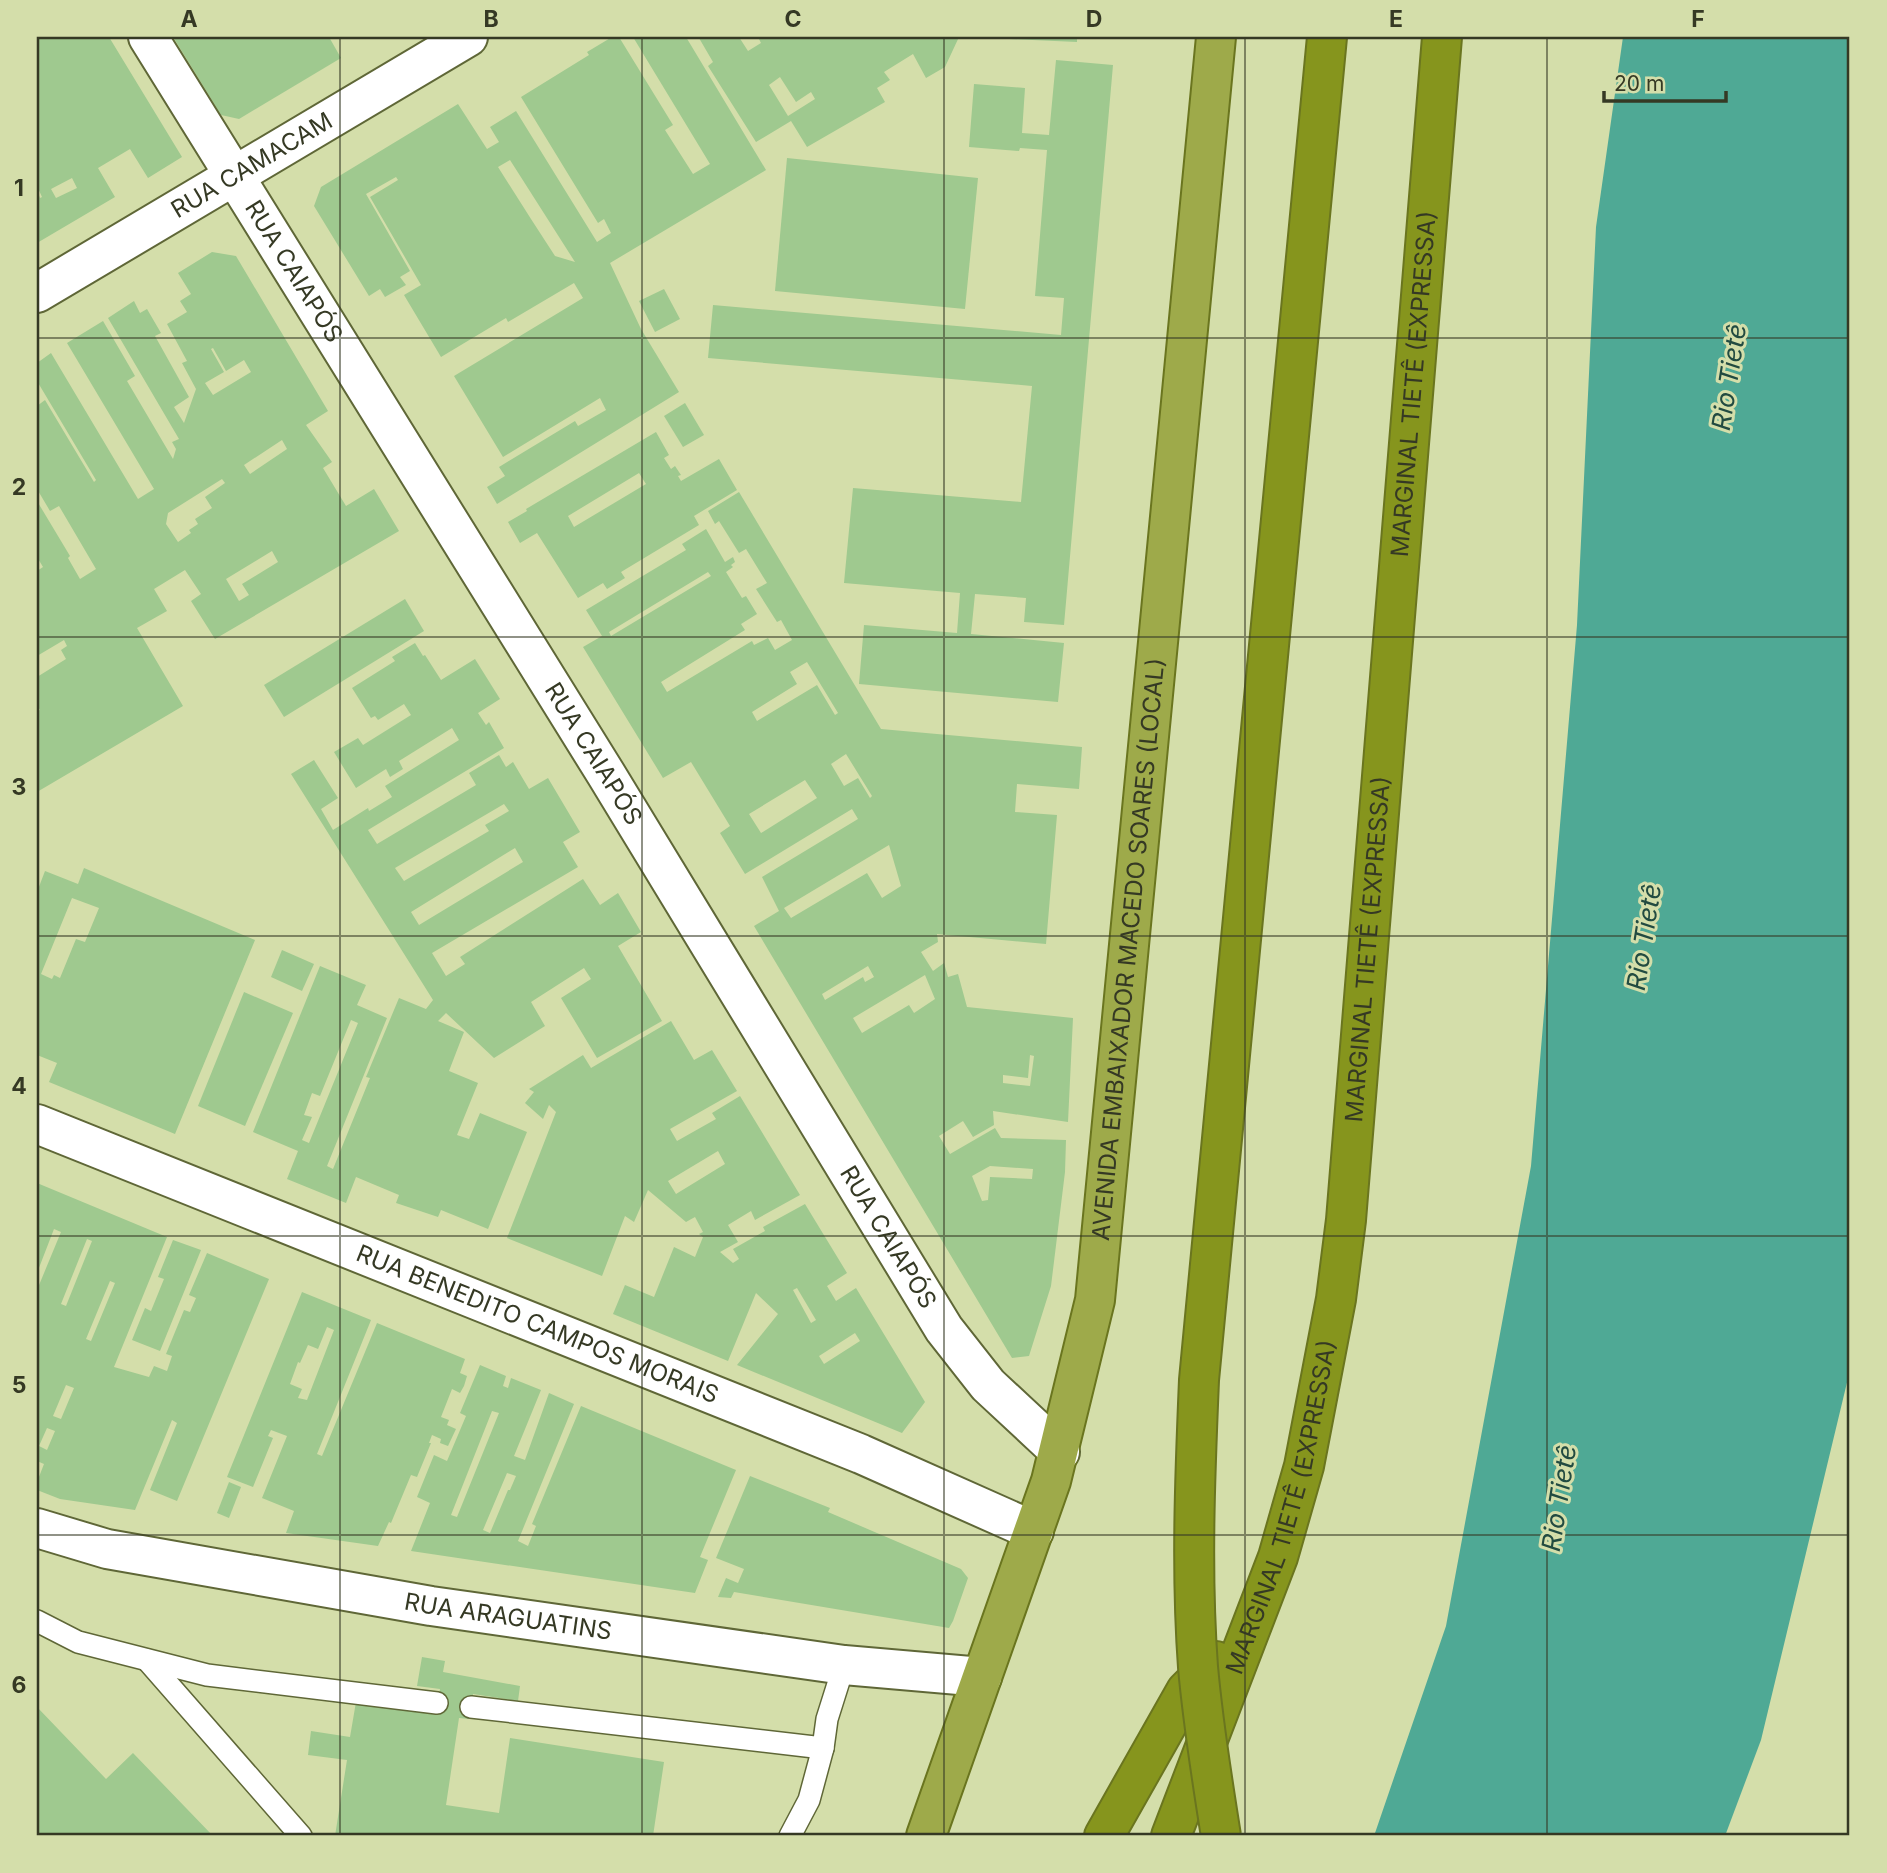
<svg xmlns="http://www.w3.org/2000/svg" width="1887" height="1873" font-family="Inter,sans-serif">
<style>
.water{fill:#4fa995}
.building{fill:#9fc98f;fill-rule:evenodd}
.lines{fill:none;stroke-linecap:round;stroke-linejoin:round}
.service-casing{stroke:#5f6737;stroke-width:24}
.minor-casing{stroke:#5f6737;stroke-width:42}
.trunk-casing{stroke:#6a751f;stroke-width:42}
.motorway-casing{stroke:#6a751f;stroke-width:42}
.service{stroke:#fff;stroke-width:21}
.minor{stroke:#fff;stroke-width:38}
.trunk{stroke:#9eaa4a;stroke-width:38}
.motorway{stroke:#86951d;stroke-width:38}
.motorway-bridge-casing{stroke:#6a751f;stroke-width:42;stroke-linecap:butt}
.motorway-bridge{stroke:#86951d;stroke-width:38}
.grid{fill:none;stroke:#353924;stroke-width:2;stroke-opacity:0.55}
.labels{text-anchor:middle;stroke-width:6;stroke-linejoin:round;paint-order:stroke}
.street-label{font-size:24px;fill:#353924;stroke:#d4deaa}
.water-label{font-size:26px;font-style:italic;fill:#224b41;stroke:#d4deaa}
.neatline{fill:none;stroke:#353924;stroke-width:2.5}
.grid-label{font-size:23px;text-anchor:middle;font-weight:bold;fill:#353924}
</style>
<rect width="100%" height="100%" fill="#d4deaa"/>
<path class="water" d="M 1623,37 L 1850,37 L 1850,1370 L 1761,1740 L 1725,1836 L 1374,1836 L 1446,1626 L 1531,1166 L 1577,625 L 1596,227 Z"/>
<g class="building">
<path d="M 37,37 L 109,37 L 182,157 L 148,178 L 130,149 L 98,168 L 115,197 L 37,243 L 37,190 L 40,198 L 42,197 L 37,186 ZM 72,178 L 77,188 L 56,198 L 51,189 Z"/>
<path d="M 173,37 L 329,37 L 341,58 L 239,119 L 221,115 Z"/>
<path d="M 612,37 L 619,37 L 673,125 L 665,130 L 693,174 L 710,164 L 633,37 L 686,37 L 766,170 L 610,263 L 641,329 L 679,392 L 497,504 L 487,487 L 505,476 L 499,467 L 575,421 L 578,426 L 606,410 L 600,398 L 503,457 L 454,376 L 583,298 L 574,283 L 508,322 L 506,318 L 441,357 L 404,295 L 421,285 L 370,197 L 398,180 L 396,177 L 366,194 L 410,271 L 400,277 L 406,285 L 385,297 L 380,289 L 369,296 L 314,206 L 321,187 L 458,104 L 487,149 L 499,142 L 490,127 L 516,111 L 597,242 L 611,233 L 604,219 L 598,223 L 521,97 L 589,55 L 587,52 ZM 510,160 L 575,262 L 555,256 L 531,219 L 498,167 Z"/>
<path d="M 702,37 L 739,37 L 748,51 L 761,43 L 758,37 L 959,37 L 945,67 L 926,78 L 913,54 L 884,72 L 890,80 L 877,88 L 885,102 L 807,147 L 791,121 L 756,142 L 708,66 L 713,62 L 699,38 ZM 780,77 L 796,102 L 811,92 L 815,99 L 788,116 L 769,85 Z"/>
<path d="M 1009,37 L 1077,37 L 1077,42 L 1009,39 Z"/>
<path d="M 1056,60 L 1113,65 L 1064,625 L 1024,622 L 1026,598 L 975,594 L 971,634 L 1064,643 L 1058,702 L 859,684 L 864,625 L 957,633 L 960,593 L 844,583 L 853,488 L 1021,502 L 1032,386 L 708,358 L 713,305 L 1061,335 L 1064,298 L 1035,296 L 1047,150 L 1020,148 L 1019,151 L 969,147 L 974,84 L 1025,88 L 1022,133 L 1049,135 Z"/>
<path d="M 787,158 L 978,178 L 965,309 L 775,291 Z"/>
<path d="M 212,252 L 236,256 L 328,411 L 306,425 L 332,462 L 323,468 L 346,506 L 374,489 L 399,531 L 215,639 L 191,601 L 201,594 L 185,570 L 154,589 L 167,611 L 137,628 L 183,706 L 37,792 L 37,711 L 40,710 L 37,705 L 37,677 L 66,659 L 61,650 L 67,646 L 64,640 L 37,656 L 37,571 L 43,567 L 37,557 L 37,501 L 70,556 L 68,558 L 80,579 L 96,569 L 59,506 L 50,511 L 37,489 L 37,406 L 45,400 L 94,482 L 96,480 L 37,381 L 37,363 L 51,353 L 138,499 L 154,489 L 67,343 L 103,321 L 135,376 L 127,381 L 173,459 L 176,449 L 172,442 L 179,439 L 108,318 L 134,301 L 140,313 L 147,309 L 161,333 L 155,336 L 189,397 L 174,407 L 184,423 L 196,389 L 182,363 L 187,361 L 167,324 L 187,312 L 180,301 L 191,294 L 178,273 ZM 213,348 L 226,371 L 244,360 L 251,372 L 213,395 L 205,383 L 224,372 L 211,349 ZM 282,440 L 287,449 L 250,474 L 244,465 ZM 222,479 L 225,483 L 205,497 L 212,508 L 195,519 L 198,524 L 189,530 L 191,533 L 178,542 L 166,524 L 168,513 ZM 272,551 L 278,562 L 242,584 L 249,595 L 239,601 L 226,579 Z"/>
<path d="M 664,289 L 680,319 L 655,332 L 639,301 Z"/>
<path d="M 685,403 L 704,435 L 683,447 L 664,416 Z"/>
<path d="M 656,432 L 669,455 L 664,458 L 671,469 L 675,466 L 681,475 L 678,476 L 681,481 L 719,459 L 737,490 L 694,516 L 699,525 L 621,572 L 625,578 L 607,589 L 603,583 L 578,598 L 537,533 L 520,543 L 508,522 L 527,511 L 526,509 ZM 639,473 L 646,484 L 574,527 L 568,516 Z"/>
<path d="M 739,492 L 881,729 L 1082,747 L 1079,789 L 1017,784 L 1015,812 L 1057,815 L 1046,944 L 937,934 L 938,942 L 921,952 L 933,971 L 944,963 L 948,977 L 958,974 L 967,1007 L 1073,1018 L 1068,1122 L 993,1111 L 994,1125 L 973,1137 L 963,1121 L 939,1136 L 950,1154 L 995,1128 L 1001,1138 L 1066,1140 L 1065,1172 L 1051,1286 L 1029,1356 L 1012,1358 L 754,926 L 779,911 L 762,877 L 858,819 L 852,809 L 745,874 L 720,833 L 730,826 L 691,762 L 663,778 L 583,647 L 602,636 L 586,610 L 686,550 L 682,544 L 706,529 L 725,562 L 733,557 L 735,562 L 731,565 L 733,567 L 726,572 L 742,598 L 746,596 L 757,614 L 741,624 L 745,630 L 661,682 L 667,692 L 752,641 L 754,645 L 768,638 L 775,650 L 792,640 L 781,620 L 777,622 L 756,589 L 767,583 L 746,549 L 739,553 L 719,521 L 715,524 L 708,511 ZM 708,572 L 711,576 L 611,636 L 609,632 ZM 807,662 L 838,713 L 835,715 L 817,685 L 757,721 L 752,712 L 797,684 L 790,672 ZM 846,754 L 872,796 L 870,798 L 858,778 L 844,786 L 831,764 ZM 805,780 L 817,798 L 761,833 L 749,814 ZM 889,845 L 901,886 L 882,898 L 867,873 L 791,918 L 784,908 ZM 868,966 L 874,977 L 865,982 L 863,977 L 825,1000 L 822,994 ZM 925,975 L 935,999 L 914,1013 L 909,1005 L 862,1033 L 853,1018 ZM 1030,1055 L 1034,1056 L 1030,1086 L 1003,1083 L 1003,1075 L 1028,1078 ZM 990,1166 L 1033,1169 L 1032,1179 L 990,1177 L 988,1200 L 982,1201 L 972,1176 Z"/>
<path d="M 405,599 L 424,631 L 284,717 L 264,685 Z"/>
<path d="M 415,643 L 423,656 L 425,655 L 441,680 L 475,659 L 500,699 L 478,713 L 486,725 L 489,722 L 504,748 L 368,830 L 377,844 L 476,785 L 469,773 L 499,755 L 506,767 L 513,762 L 529,789 L 548,778 L 580,832 L 563,842 L 578,867 L 432,953 L 446,976 L 465,964 L 460,957 L 583,879 L 600,905 L 618,893 L 641,932 L 618,946 L 662,1021 L 597,1058 L 561,998 L 591,979 L 584,968 L 531,1002 L 545,1026 L 494,1058 L 446,1013 L 438,1021 L 464,1032 L 449,1071 L 478,1083 L 457,1135 L 469,1139 L 480,1113 L 527,1132 L 488,1229 L 441,1210 L 438,1217 L 396,1203 L 399,1195 L 356,1177 L 346,1203 L 287,1179 L 298,1151 L 253,1132 L 320,966 L 366,985 L 357,1005 L 387,1018 L 327,1166 L 333,1169 L 370,1078 L 366,1077 L 399,998 L 426,1009 L 433,1000 L 291,774 L 314,760 L 338,798 L 321,809 L 333,830 L 368,808 L 369,811 L 392,797 L 385,786 L 459,740 L 452,728 L 399,761 L 403,769 L 390,777 L 386,769 L 356,788 L 334,752 L 358,738 L 363,745 L 411,715 L 404,704 L 378,720 L 375,716 L 371,718 L 352,688 L 395,661 L 392,657 ZM 504,804 L 509,811 L 485,825 L 489,831 L 404,881 L 395,868 ZM 515,848 L 523,862 L 419,925 L 411,912 ZM 351,1020 L 358,1023 L 309,1143 L 302,1140 L 312,1117 L 304,1115 L 312,1093 L 320,1096 Z"/>
<path d="M 84,868 L 255,940 L 175,1134 L 49,1082 L 57,1063 L 37,1055 L 37,892 L 45,871 L 78,884 ZM 72,898 L 99,908 L 85,942 L 76,939 L 60,978 L 54,975 L 52,979 L 41,974 Z"/>
<path d="M 282,950 L 314,964 L 302,991 L 271,977 Z"/>
<path d="M 244,992 L 293,1013 L 245,1126 L 198,1106 Z"/>
<path d="M 671,1021 L 694,1060 L 712,1050 L 737,1091 L 670,1129 L 677,1141 L 716,1119 L 712,1113 L 740,1096 L 800,1195 L 755,1220 L 751,1211 L 728,1225 L 738,1242 L 720,1252 L 733,1263 L 739,1259 L 733,1249 L 765,1231 L 763,1227 L 805,1204 L 847,1273 L 827,1286 L 836,1301 L 856,1288 L 925,1402 L 902,1433 L 737,1365 L 778,1314 L 756,1293 L 728,1361 L 613,1314 L 625,1285 L 654,1297 L 674,1247 L 695,1257 L 703,1237 L 699,1234 L 703,1232 L 695,1217 L 686,1222 L 648,1190 L 634,1222 L 625,1216 L 602,1276 L 507,1238 L 556,1112 L 549,1105 L 543,1119 L 525,1103 L 534,1092 L 529,1089 L 583,1055 L 591,1068 ZM 718,1151 L 725,1164 L 676,1194 L 668,1181 ZM 797,1288 L 816,1320 L 811,1323 L 793,1290 ZM 855,1333 L 860,1341 L 824,1364 L 819,1356 Z"/>
<path d="M 37,1183 L 167,1237 L 114,1367 L 149,1377 L 154,1366 L 167,1371 L 172,1356 L 166,1354 L 184,1310 L 190,1312 L 196,1298 L 189,1295 L 207,1253 L 269,1279 L 177,1501 L 150,1490 L 177,1423 L 172,1420 L 135,1510 L 60,1499 L 37,1490 L 37,1482 L 44,1464 L 37,1461 L 37,1290 L 61,1232 L 54,1229 L 37,1273 ZM 87,1239 L 92,1241 L 66,1306 L 61,1304 ZM 110,1281 L 115,1283 L 91,1341 L 86,1339 ZM 66,1385 L 74,1388 L 61,1419 L 53,1416 ZM 47,1428 L 55,1431 L 47,1450 L 39,1446 Z"/>
<path d="M 173,1240 L 201,1250 L 160,1351 L 132,1340 L 145,1308 L 151,1311 L 164,1279 L 158,1277 Z"/>
<path d="M 302,1292 L 371,1320 L 317,1454 L 322,1456 L 377,1323 L 465,1359 L 460,1373 L 467,1376 L 464,1386 L 460,1393 L 452,1389 L 441,1417 L 449,1420 L 447,1425 L 456,1429 L 448,1446 L 440,1443 L 441,1439 L 432,1435 L 429,1443 L 431,1443 L 417,1477 L 411,1475 L 391,1523 L 389,1522 L 378,1546 L 286,1533 L 294,1511 L 262,1498 L 287,1436 L 271,1430 L 268,1436 L 273,1438 L 253,1487 L 227,1477 ZM 327,1327 L 334,1330 L 307,1400 L 298,1398 L 302,1389 L 290,1384 L 298,1362 L 300,1363 L 308,1345 L 318,1349 Z"/>
<path d="M 480,1365 L 506,1376 L 503,1386 L 508,1388 L 511,1378 L 541,1390 L 514,1456 L 525,1460 L 549,1393 L 574,1404 L 518,1541 L 528,1546 L 536,1526 L 532,1524 L 581,1406 L 736,1470 L 700,1557 L 708,1560 L 695,1593 L 411,1551 L 430,1503 L 417,1497 L 434,1455 L 447,1461 L 466,1416 L 460,1413 ZM 492,1411 L 499,1413 L 457,1517 L 451,1515 ZM 507,1473 L 516,1476 L 510,1490 L 508,1490 L 490,1533 L 483,1530 Z"/>
<path d="M 750,1476 L 830,1508 L 828,1512 L 961,1569 L 968,1578 L 953,1621 L 949,1628 L 734,1592 L 731,1598 L 718,1597 L 726,1578 L 738,1583 L 744,1569 L 716,1558 Z"/>
<path d="M 229,1482 L 241,1487 L 229,1518 L 217,1513 Z"/>
<path d="M 422,1657 L 445,1661 L 443,1672 L 520,1686 L 518,1701 L 473,1694 L 469,1719 L 459,1718 L 446,1805 L 499,1813 L 510,1738 L 561,1746 L 664,1762 L 653,1836 L 335,1836 L 347,1760 L 308,1755 L 311,1731 L 350,1737 L 356,1702 L 436,1714 L 440,1689 L 417,1686 Z"/>
<path d="M 37,1707 L 106,1779 L 133,1753 L 213,1836 L 37,1836 Z"/>
</g>
<g class="lines">
<g class="service-casing">
<g id="service">
<path d="M 37,1621 L 78,1642 L 207,1675 L 437,1703"/>
<path d="M 147,1660 L 301,1836"/>
<path d="M 471,1707 L 823,1748 L 827,1719 L 844,1665"/>
<path d="M 790,1836 L 809,1800 L 823,1748"/>
</g>
</g>
<g class="minor-casing">
<g id="minor">
<path id="s1" d="M 148,37 L 606,774 L 944,1329 L 988,1385 L 1060,1452"/>
<path id="s2" d="M 37,293 L 468,37"/>
<path id="s3" d="M 37,1124 L 861,1454 L 1034,1531"/>
<path id="s4" d="M 37,1528 L 107,1549 L 431,1606 L 844,1665 L 982,1677"/>
</g>
</g>
<g class="trunk-casing">
<g id="trunk">
<path id="s5" d="M 926,1836 L 1051,1481 L 1095,1300 L 1216,37"/>
</g>
</g>
<g class="motorway-casing">
<g id="motorway">
<path d="M 1104,1836 L 1186,1691 L 1216,1661"/>
<path id="s6" d="M 1171,1836 L 1278,1557 L 1304,1466 L 1336,1299 L 1346,1220 L 1442,37"/>
</g>
</g>
<use href="#service" class="service"/>
<use href="#minor" class="minor"/>
<use href="#trunk" class="trunk"/>
<use href="#motorway" class="motorway"/>
<g class="motorway-bridge-casing">
<path id="motorway-bridge" d="M 1221,1836 C 1212,1780 1203,1724 1198,1667 C 1191,1572 1195,1475 1199,1380 L 1327,37"/>
</g>
<use href="#motorway-bridge" class="motorway-bridge"/>
</g>
<path class="grid" d="M 340,37 L 340,1836M 642,37 L 642,1836M 944,37 L 944,1836M 1245,37 L 1245,1836M 1547,37 L 1547,1836M 37,338 L 1850,338M 37,637 L 1850,637M 37,936 L 1850,936M 37,1236 L 1850,1236M 37,1535 L 1850,1535"/>
<g class="labels">
<g class="street-label">
<text dy="8" stroke="none"><textPath href="#s2" startOffset="250">RUA CAMACAM</textPath></text>
<text dy="8" stroke="none"><textPath href="#s1" startOffset="276">RUA CAIAPÓS</textPath></text>
<text dy="8" stroke="none"><textPath href="#s6" startOffset="1482">MARGINAL TIETÊ (EXPRESSA)</textPath></text>
<text dy="8" stroke="none"><textPath href="#s1" startOffset="844">RUA CAIAPÓS</textPath></text>
<text dy="8" stroke="none"><textPath href="#s5" startOffset="915">AVENIDA EMBAIXADOR MACEDO SOARES (LOCAL)</textPath></text>
<text dy="8" stroke="none"><textPath href="#s6" startOffset="915">MARGINAL TIETÊ (EXPRESSA)</textPath></text>
<text dy="8" stroke="none"><textPath href="#s1" startOffset="1410">RUA CAIAPÓS</textPath></text>
<text dy="8" stroke="none"><textPath href="#s3" startOffset="539">RUA BENEDITO CAMPOS MORAIS</textPath></text>
<text dy="8" stroke="none"><textPath href="#s6" startOffset="348">MARGINAL TIETÊ (EXPRESSA)</textPath></text>
<text dy="8" stroke="none"><textPath href="#s4" startOffset="480">RUA ARAGUATINS</textPath></text>
</g>
<g class="water-label">
<text transform="translate(1729 377) rotate(-81)" y="9">Rio Tietê</text>
<text transform="translate(1644 937) rotate(-81)" y="9">Rio Tietê</text>
<text transform="translate(1559 1498) rotate(-81)" y="9">Rio Tietê</text>
</g>
</g>
<rect width="1887" height="1873" fill="none" stroke="#d4deaa" stroke-width="77"/>
<path d="M1604 91v10h122v-10" fill="none" stroke="#353924" stroke-width="3.5"/>
<text x="1614" y="91" font-size="21" fill="#353924" stroke="#d4deaa" stroke-width="5" paint-order="stroke">20 m</text>
<rect x="38" y="38" width="1810" height="1796" class="neatline"/>
<g class="grid-label">
<text x="189" y="27">A</text>
<text x="491" y="27">B</text>
<text x="793" y="27">C</text>
<text x="1094" y="27">D</text>
<text x="1396" y="27">E</text>
<text x="1698" y="27">F</text>
<text x="19" y="196">1</text>
<text x="19" y="495">2</text>
<text x="19" y="795">3</text>
<text x="19" y="1094">4</text>
<text x="19" y="1393">5</text>
<text x="19" y="1693">6</text>
</g>
</svg>
